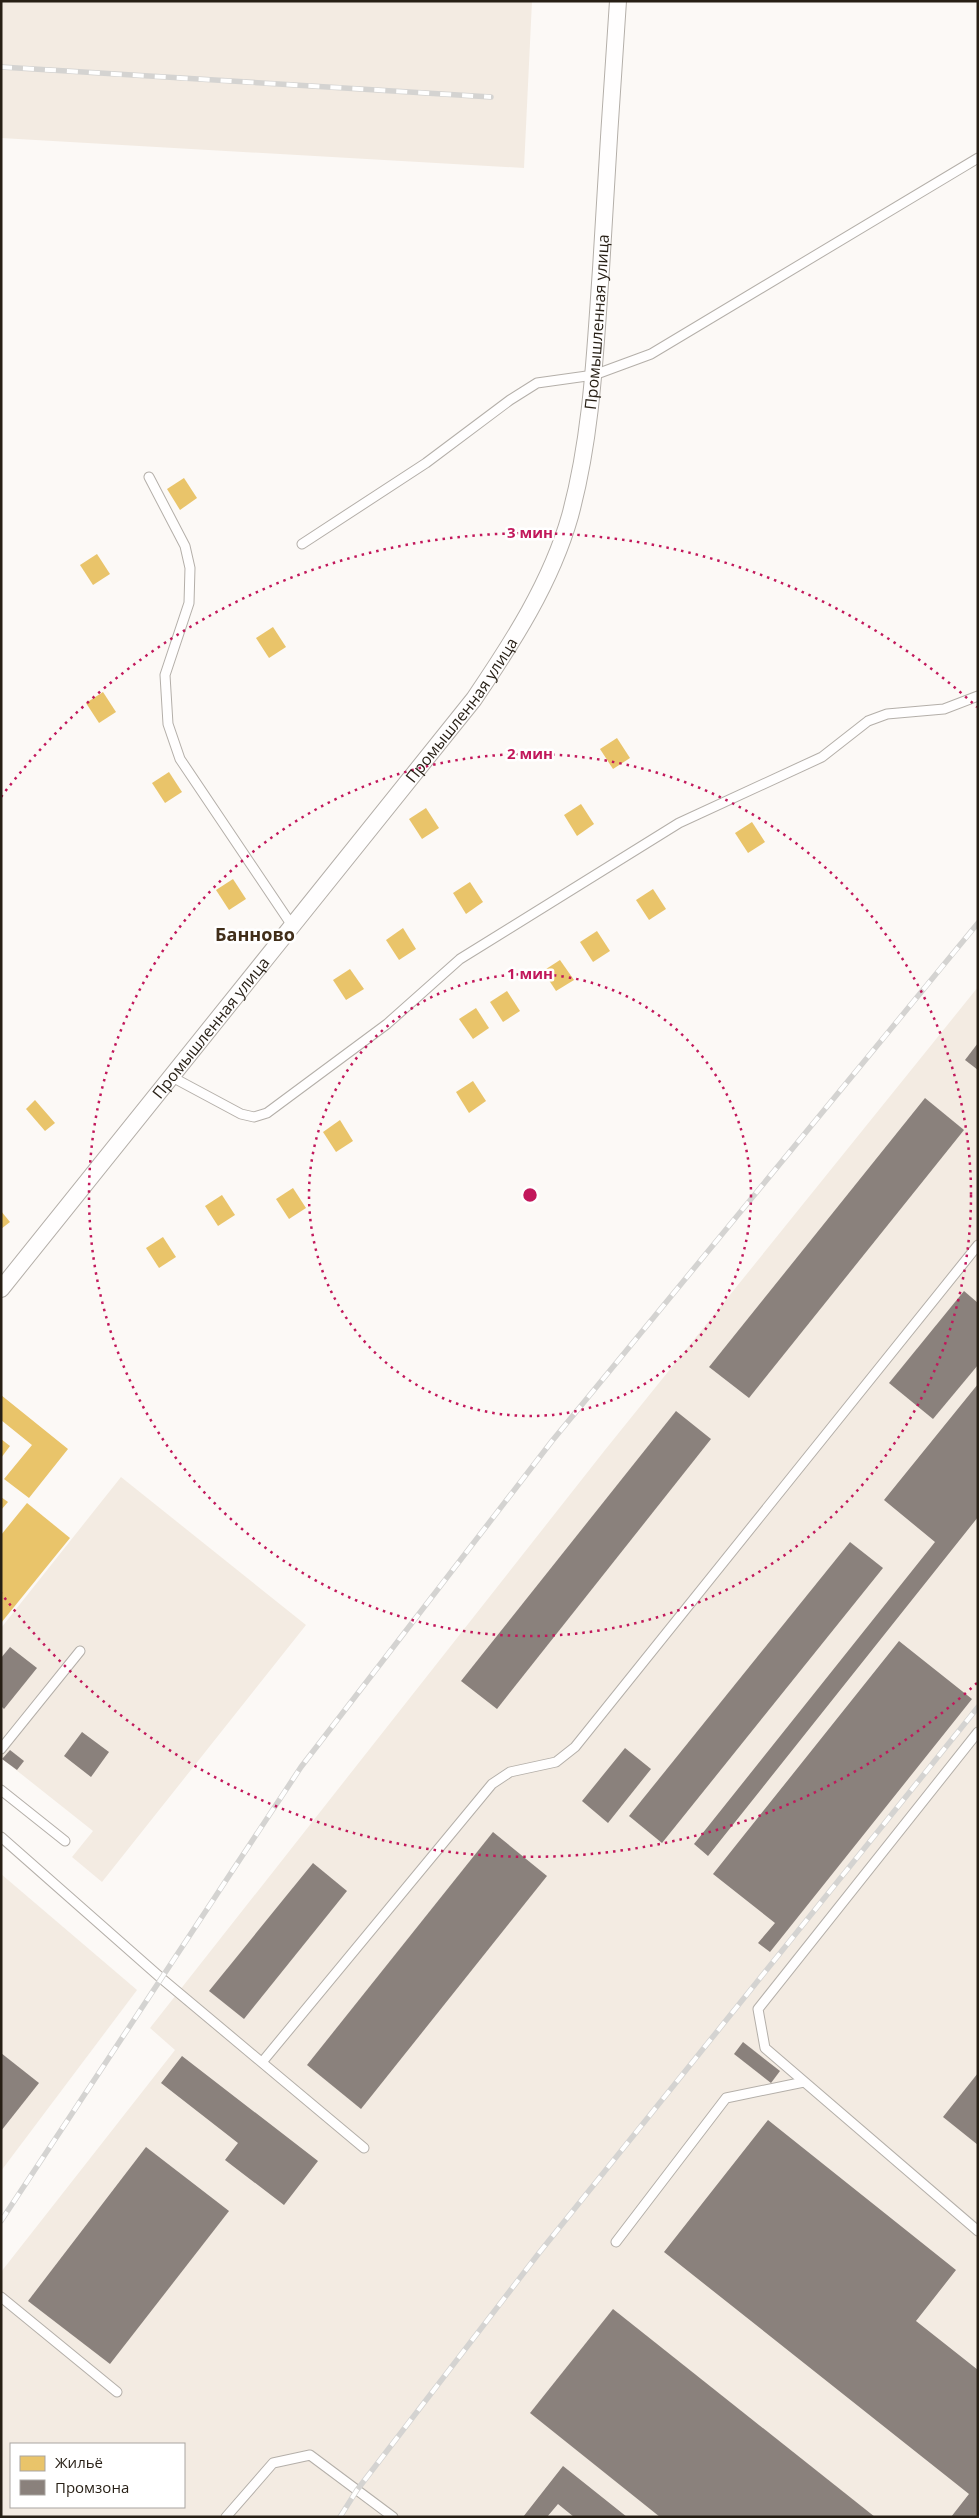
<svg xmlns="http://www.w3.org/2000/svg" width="979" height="2518" font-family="'Open Sans',sans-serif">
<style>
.built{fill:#f3ebe2;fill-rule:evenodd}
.homes{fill:#e9c46a}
.industry{fill:#8a817c}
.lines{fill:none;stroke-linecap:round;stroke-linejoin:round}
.service-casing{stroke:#b4afa9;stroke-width:11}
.minor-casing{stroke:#b4afa9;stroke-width:18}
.service{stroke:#fffefe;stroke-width:9}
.minor{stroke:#fffefe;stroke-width:16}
.rail-casing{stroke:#d4d3d1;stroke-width:5.5}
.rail{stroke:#fff;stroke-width:4;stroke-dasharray:11;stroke-linecap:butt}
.ring{fill:none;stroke:#c2185b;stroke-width:2.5;stroke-dasharray:2.5 5}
.labels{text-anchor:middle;stroke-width:5;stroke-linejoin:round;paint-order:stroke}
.street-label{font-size:16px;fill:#271f15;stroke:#fff}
.neighbourhood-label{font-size:18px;font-weight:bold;fill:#412e19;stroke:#fff}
.centre{fill:#c2185b;stroke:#fff;stroke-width:2.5}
.ring-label{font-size:15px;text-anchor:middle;font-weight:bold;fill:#c2185b;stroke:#fff;stroke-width:5;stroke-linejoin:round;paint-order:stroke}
</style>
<rect width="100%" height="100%" fill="#fcf9f6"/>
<g class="built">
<path d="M 1,1 L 532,1 L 524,168 L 1,138 Z"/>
<path d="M 978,987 L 978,2517 L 1,2517 L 1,2272 L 175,2050 L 150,2028 L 605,1450 ZM 11,2444 L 184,2444 L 184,2507 L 11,2507 Z"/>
<path d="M 121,1477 L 306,1625 L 102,1882 L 72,1857 L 93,1831 L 1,1758 L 1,1628 Z"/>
<path d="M 1,1874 L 137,1990 L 1,2171 Z"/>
</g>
<g class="homes">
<path d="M 184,478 L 197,498 L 180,510 L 167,489 Z"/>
<path d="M 97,554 L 110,574 L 93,585 L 80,565 Z"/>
<path d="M 273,627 L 286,647 L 269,658 L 256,638 Z"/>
<path d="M 103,692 L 116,712 L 99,723 L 86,703 Z"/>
<path d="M 617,738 L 630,758 L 613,769 L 600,749 Z"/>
<path d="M 169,772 L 182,792 L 165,803 L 152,783 Z"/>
<path d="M 581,804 L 594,824 L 577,836 L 564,815 Z"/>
<path d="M 426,808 L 439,828 L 422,839 L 409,819 Z"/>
<path d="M 752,822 L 765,842 L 748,853 L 735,833 Z"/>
<path d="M 233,879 L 246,899 L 229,910 L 216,890 Z"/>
<path d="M 470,882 L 483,902 L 466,914 L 453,893 Z"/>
<path d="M 653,889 L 666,909 L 649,920 L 636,900 Z"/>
<path d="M 403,928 L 416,949 L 399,960 L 386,940 Z"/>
<path d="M 597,931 L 610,951 L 593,962 L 580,942 Z"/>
<path d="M 560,960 L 574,980 L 556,991 L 543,971 Z"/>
<path d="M 350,969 L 364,989 L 346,1000 L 333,980 Z"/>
<path d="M 507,991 L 520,1011 L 503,1022 L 490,1002 Z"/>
<path d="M 476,1008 L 489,1028 L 473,1039 L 459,1019 Z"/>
<path d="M 473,1081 L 486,1101 L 469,1113 L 456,1092 Z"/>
<path d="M 35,1100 L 55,1123 L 45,1131 L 26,1109 Z"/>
<path d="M 340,1120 L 353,1141 L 336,1152 L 323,1132 Z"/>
<path d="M 293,1188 L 306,1208 L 289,1219 L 276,1199 Z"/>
<path d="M 222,1195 L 235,1215 L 218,1226 L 205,1206 Z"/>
<path d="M 1,1211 L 10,1222 L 1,1229 Z"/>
<path d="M 163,1237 L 176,1257 L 159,1268 L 146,1248 Z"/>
<path d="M 1,1395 L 68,1449 L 29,1498 L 4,1479 L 32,1445 L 1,1420 Z"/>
<path d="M 1,1439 L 10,1446 L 1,1458 Z"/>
<path d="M 1,1497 L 8,1502 L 1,1510 Z"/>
<path d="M 27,1503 L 70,1538 L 1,1623 L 1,1535 Z"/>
</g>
<g class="industry">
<path d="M 978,1043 L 978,1070 L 965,1060 Z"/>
<path d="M 925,1098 L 964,1130 L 749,1398 L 709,1367 Z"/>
<path d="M 964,1291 L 978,1303 L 978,1365 L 933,1419 L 889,1383 Z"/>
<path d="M 978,1384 L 978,1517 L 708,1856 L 694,1844 L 935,1542 L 884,1500 Z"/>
<path d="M 676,1411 L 711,1439 L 497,1709 L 461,1681 Z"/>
<path d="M 850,1542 L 883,1568 L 662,1843 L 629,1816 Z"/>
<path d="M 899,1641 L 972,1699 L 770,1952 L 758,1943 L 775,1923 L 713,1874 Z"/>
<path d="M 10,1647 L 37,1668 L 4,1709 L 1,1706 L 1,1658 Z"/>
<path d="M 82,1732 L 109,1752 L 91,1777 L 64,1756 Z"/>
<path d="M 625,1748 L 651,1769 L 608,1823 L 582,1801 Z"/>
<path d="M 10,1750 L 24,1761 L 17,1770 L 2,1759 Z"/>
<path d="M 493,1832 L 547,1876 L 361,2109 L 307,2065 Z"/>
<path d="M 313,1863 L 347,1891 L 244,2019 L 209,1991 Z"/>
<path d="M 743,2042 L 780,2071 L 771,2083 L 734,2054 Z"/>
<path d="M 1,2053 L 39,2083 L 1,2131 Z"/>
<path d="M 182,2056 L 318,2161 L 284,2205 L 225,2160 L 238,2143 L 161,2083 Z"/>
<path d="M 978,2073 L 978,2145 L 943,2117 Z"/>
<path d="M 768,2120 L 956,2270 L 916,2321 L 978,2370 L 978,2517 L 951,2517 L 969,2494 L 664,2252 Z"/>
<path d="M 146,2147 L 229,2211 L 110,2364 L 28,2301 Z"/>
<path d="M 613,2309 L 875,2517 L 660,2517 L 530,2413 Z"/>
<path d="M 563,2466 L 627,2517 L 574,2517 L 558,2504 L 547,2517 L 523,2517 Z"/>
</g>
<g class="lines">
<g class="service-casing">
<g id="service">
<path d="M 149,477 L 185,546 L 190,568 L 189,603 L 165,675 L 168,724 L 180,759 L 293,927"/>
<path d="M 302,544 L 426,463 L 510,400 L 537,383 L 594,375 L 651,354 L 978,158"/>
<path d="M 172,1077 L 241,1114 L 254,1117 L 267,1113 L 387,1024 L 460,959 L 679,823 L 822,757 L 868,721 L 887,714 L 944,709 L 978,696"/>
<path d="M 978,1732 L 758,2009 L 765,2048 L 978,2231"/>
<path d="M 1,1749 L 80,1651"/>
<path d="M 1,1790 L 65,1841"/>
<path d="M 1,1837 L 161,1978 L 364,2148"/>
<path d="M 263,2061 L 492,1784 L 510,1772 L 556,1762 L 575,1747 L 978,1245"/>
<path d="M 616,2242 L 726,2098 L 804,2082"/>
<path d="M 1,2297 L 117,2392"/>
<path d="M 226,2517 L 273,2463 L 310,2455 L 393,2517"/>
</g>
</g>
<g class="minor-casing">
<g id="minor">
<path id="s1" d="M 1,1289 L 474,699 C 512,643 551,583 570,516 C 592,435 595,352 601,269 C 606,180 612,90 618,1"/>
</g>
</g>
<use href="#service" class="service"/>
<use href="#minor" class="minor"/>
<g class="rail-casing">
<g id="rail">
<path d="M 1,67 L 491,97"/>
<path d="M 1,2221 L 301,1767 L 552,1441 L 978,923"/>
<path d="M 340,2517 L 357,2490 L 539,2253 L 978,1707"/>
</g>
</g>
<use href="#rail" class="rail"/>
</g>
<g class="ring">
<circle cx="530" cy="1195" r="221"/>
<circle cx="530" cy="1195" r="441"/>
<path d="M977 1683A662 662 0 0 1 1 1593M1 797A662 662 0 0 1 977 707"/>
</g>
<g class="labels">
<g class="street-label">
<text dy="6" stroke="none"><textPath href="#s1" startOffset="1160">Промышленная улица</textPath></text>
<text dy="6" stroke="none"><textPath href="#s1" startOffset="740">Промышленная улица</textPath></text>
<text dy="6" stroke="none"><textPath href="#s1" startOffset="335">Промышленная улица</textPath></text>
</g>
<g class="neighbourhood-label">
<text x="255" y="941">Банново</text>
</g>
</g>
<circle cx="530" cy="1195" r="8" class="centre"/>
<g class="ring-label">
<text x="530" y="538">3 мин</text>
<text x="530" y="759">2 мин</text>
<text x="530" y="979">1 мин</text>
</g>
<rect width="979" height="2518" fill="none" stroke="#271f15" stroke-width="5"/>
<rect x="10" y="2443" width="175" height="65" fill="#ffffff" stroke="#a9a5a1"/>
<rect x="20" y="2456" width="25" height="15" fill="#e9c46a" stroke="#a9a5a1"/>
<text x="55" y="2468" font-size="15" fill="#271f15">Жильё</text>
<rect x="20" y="2480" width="25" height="15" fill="#8a817c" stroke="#a9a5a1"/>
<text x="55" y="2493" font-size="15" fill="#271f15">Промзона</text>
</svg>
